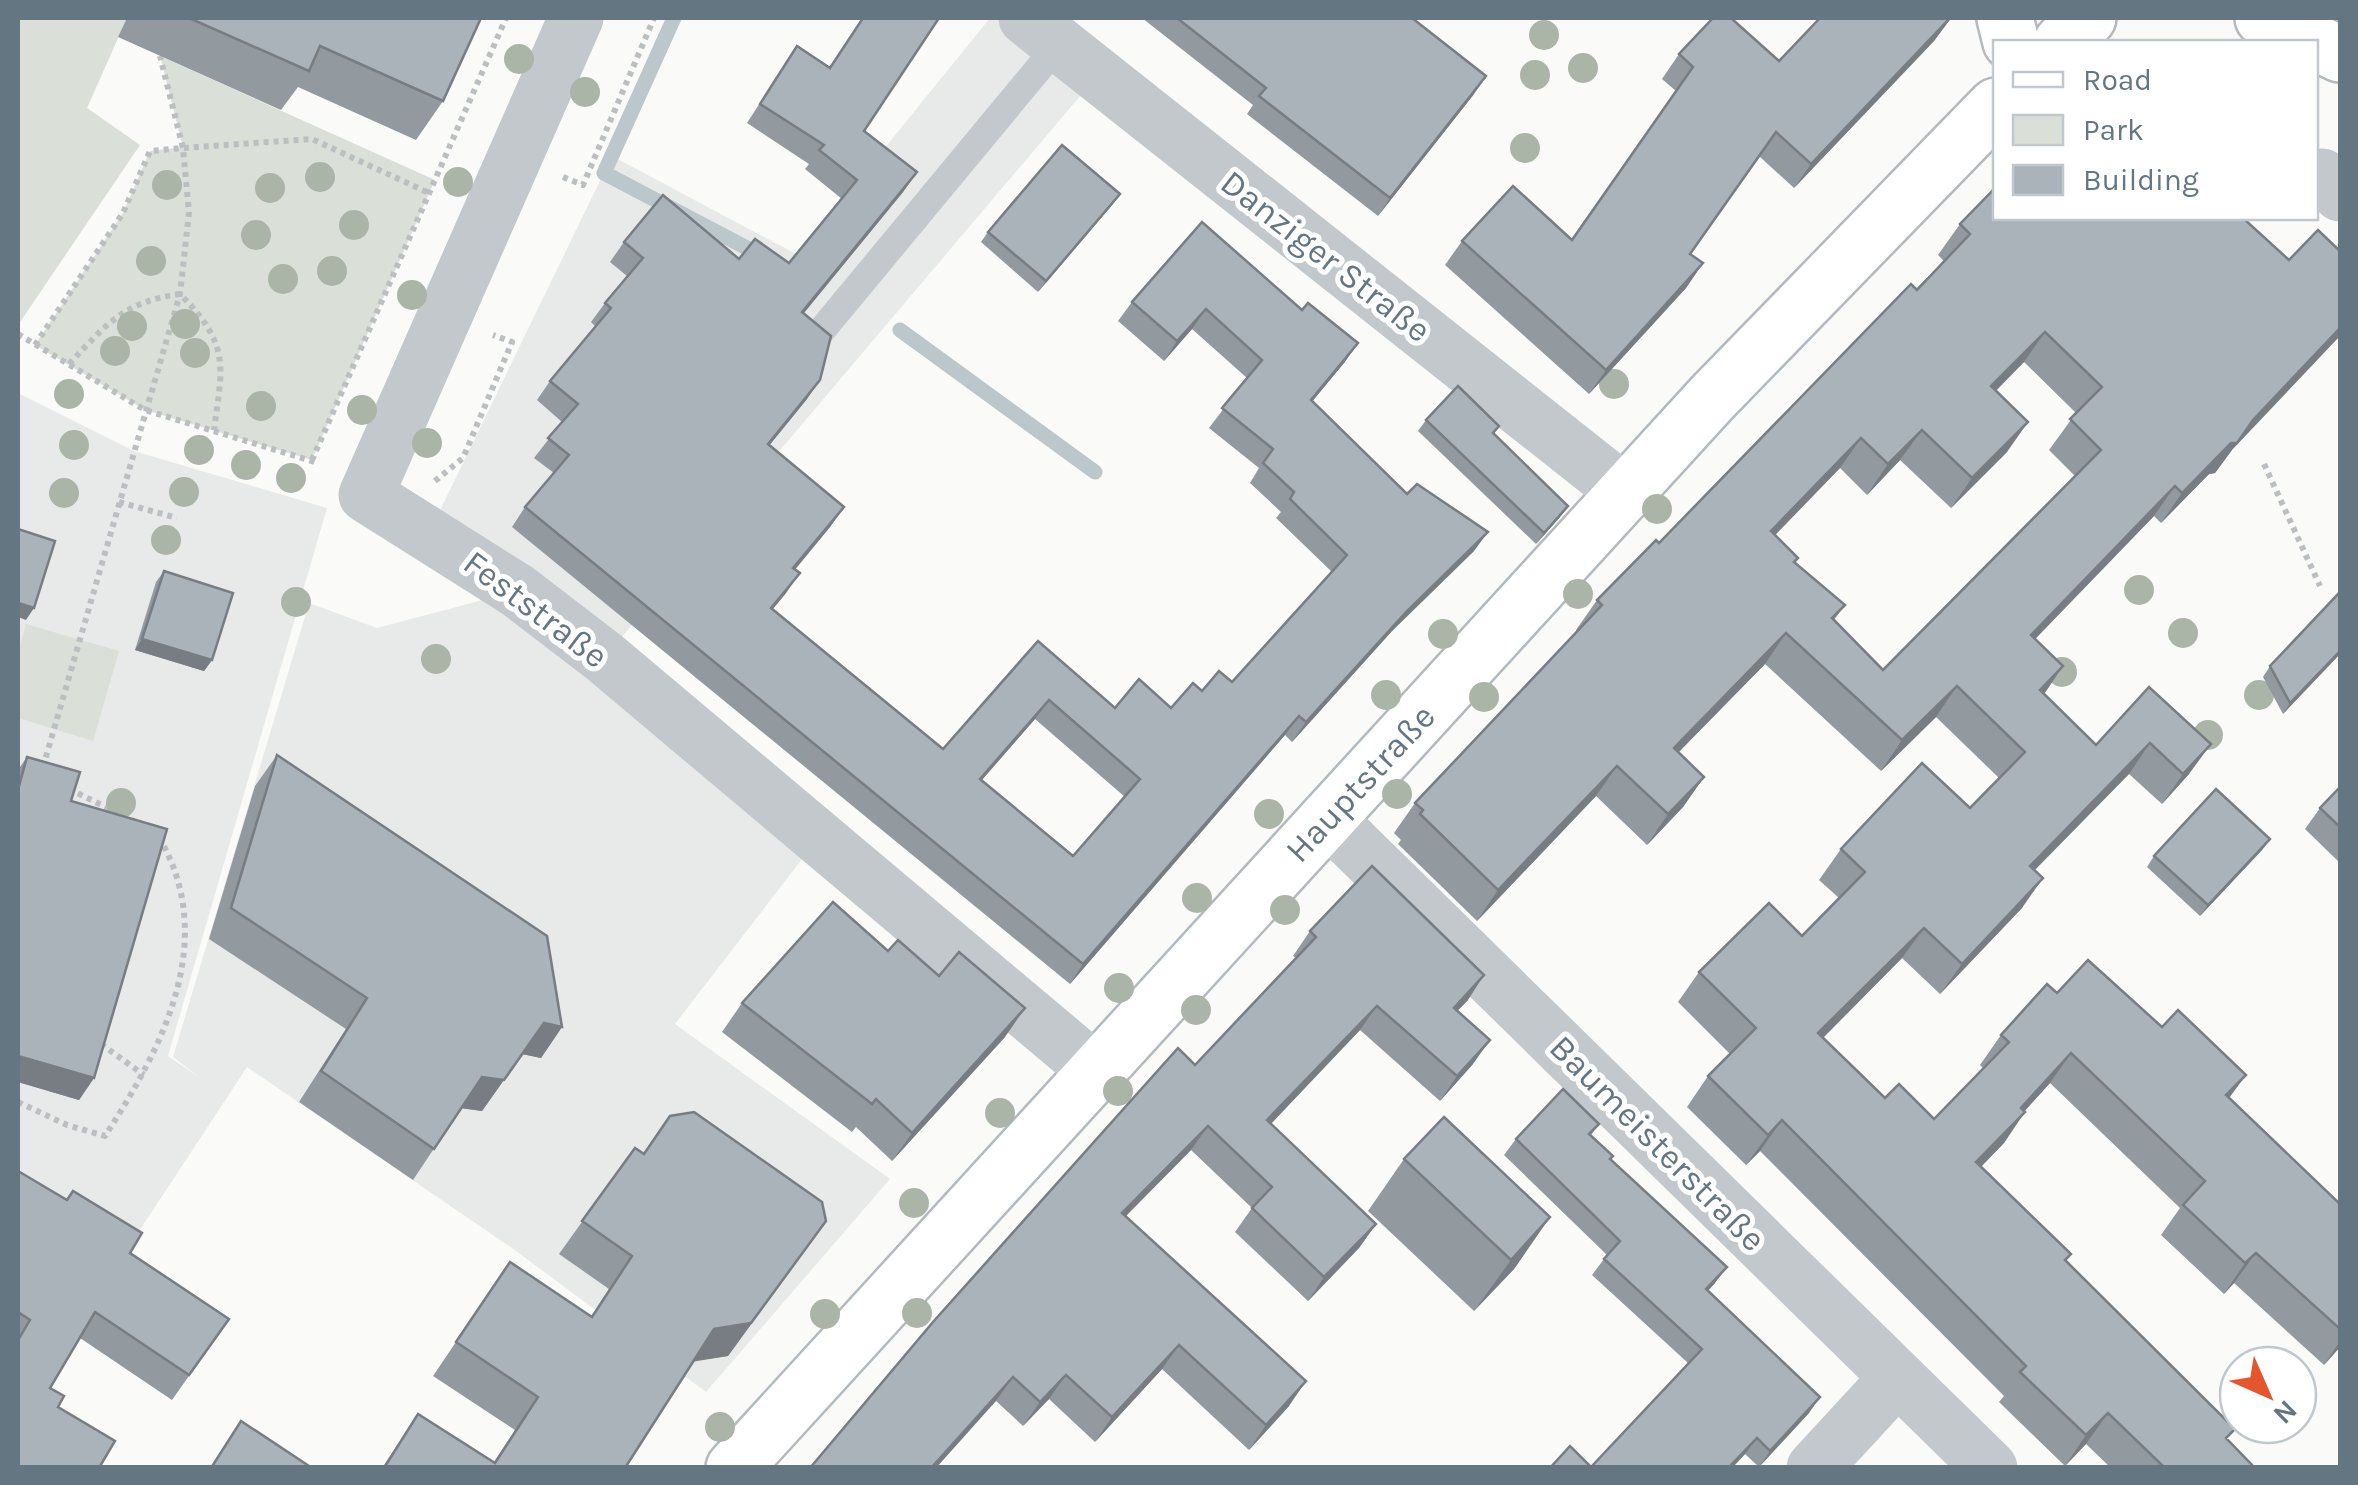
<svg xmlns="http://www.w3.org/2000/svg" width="2358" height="1485" font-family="Karla,sans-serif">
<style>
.built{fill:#e8e9e9}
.green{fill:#dadfd7}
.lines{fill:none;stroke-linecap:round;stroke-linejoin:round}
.stream{stroke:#bbc7cb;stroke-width:15}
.secondary-casing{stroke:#b3babf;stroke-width:60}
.primary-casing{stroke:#b5babe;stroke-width:60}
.highway-casing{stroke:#b4b9bd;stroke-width:60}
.path{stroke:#bbbfc2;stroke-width:6;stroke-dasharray:5 5;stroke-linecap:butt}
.lane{stroke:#c3c8cc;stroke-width:28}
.street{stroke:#c3c8cc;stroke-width:55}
.secondary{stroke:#fff;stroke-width:55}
.primary{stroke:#fff;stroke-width:55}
.highway{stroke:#fff;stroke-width:55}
.tree{fill:#aab4a7}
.wall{fill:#929a9f;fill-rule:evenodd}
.shaded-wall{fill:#777d82}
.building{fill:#aab3b9;stroke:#777d82;stroke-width:2.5;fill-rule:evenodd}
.labels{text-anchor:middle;stroke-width:10;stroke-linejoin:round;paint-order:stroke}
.street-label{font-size:35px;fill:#657683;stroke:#fff}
</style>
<rect width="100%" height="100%" fill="#fafaf8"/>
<path class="built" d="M 990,18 L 1024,18 L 1097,76 L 605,657 L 826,828 L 675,1024 L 890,1179 L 706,1392 L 512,1248 L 247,1067 L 128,1248 L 18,1182 L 18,393 L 134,451 L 327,508 L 168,1056 L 199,1077 L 173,1057 L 309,603 L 377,628 L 517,591 L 430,531 L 612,156 L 798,255 Z"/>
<g class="green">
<path d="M 18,18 L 127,18 L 87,108 L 140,145 L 18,325 Z"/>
<path d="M 160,56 L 435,180 L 312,460 L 145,410 L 35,345 L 123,213 L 150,151 L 183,147 Z"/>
<path d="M 26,624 L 119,651 L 93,741 L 18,718 L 18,653 Z"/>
</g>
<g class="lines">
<g class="stream">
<path d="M 674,18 L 604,173 L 764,257"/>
<path d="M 900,330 L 1095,472"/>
</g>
<g class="secondary-casing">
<g id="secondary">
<path d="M 2062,42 L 2088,18"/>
<path d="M 734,1468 L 1712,398 L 1996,106"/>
</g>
</g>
<g class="primary-casing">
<path id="primary" d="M 2005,18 L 2011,42"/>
</g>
<g class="highway-casing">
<path id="highway" d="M 2263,18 L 2340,54"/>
</g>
<g class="path">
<path d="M 563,177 L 583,185 L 654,18"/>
<path d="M 18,334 L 145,410 L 315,462"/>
<path d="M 35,345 L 123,213 L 150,151 L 183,148 L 160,56"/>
<path d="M 69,364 C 107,324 123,302 180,294 C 230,345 223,364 214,430"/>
<path d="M 312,460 L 506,18"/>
<path d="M 2264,464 L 2320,586"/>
<path d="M 435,481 L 463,458 L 512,342 L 493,335"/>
<path d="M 119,502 L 177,518"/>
<path d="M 43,767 L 180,294 L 189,213 L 183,148 L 312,139 L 429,193"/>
<path d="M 69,789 L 134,821"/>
<path d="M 101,1044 L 144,1075"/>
<path d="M 18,1102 L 67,1125 L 105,1136 C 162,1048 219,942 160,839"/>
</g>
<path class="lane" d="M 822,330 L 1059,44"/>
<g class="street">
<path d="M 576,18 L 366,495 L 518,591 L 604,657 L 1096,1071"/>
<path d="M 1026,18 L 1626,493"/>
<path d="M 2322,176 L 2340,194"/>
<path d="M 1327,818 L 1990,1468"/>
<path d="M 1814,1468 L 1897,1378"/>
</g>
<use href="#secondary" class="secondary"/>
<use href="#primary" class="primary"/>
<use href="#highway" class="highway"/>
</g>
<g class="tree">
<circle cx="1544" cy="35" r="15"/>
<circle cx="519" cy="59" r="15"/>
<circle cx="1583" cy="68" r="15"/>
<circle cx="1535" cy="75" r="15"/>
<circle cx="585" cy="92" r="15"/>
<circle cx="1525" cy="148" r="15"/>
<circle cx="320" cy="177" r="15"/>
<circle cx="458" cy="182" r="15"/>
<circle cx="167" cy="185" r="15"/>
<circle cx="270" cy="188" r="15"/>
<circle cx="354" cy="225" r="15"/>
<circle cx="256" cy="235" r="15"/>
<circle cx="151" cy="261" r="15"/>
<circle cx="332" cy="271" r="15"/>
<circle cx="283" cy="279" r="15"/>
<circle cx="412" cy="295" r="15"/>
<circle cx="185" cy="324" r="15"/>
<circle cx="132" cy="326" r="15"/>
<circle cx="115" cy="351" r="15"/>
<circle cx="195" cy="353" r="15"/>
<circle cx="1614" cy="384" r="15"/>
<circle cx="69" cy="394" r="15"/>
<circle cx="261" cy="406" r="15"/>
<circle cx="362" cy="410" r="15"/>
<circle cx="427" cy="443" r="15"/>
<circle cx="74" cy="445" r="15"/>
<circle cx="199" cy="450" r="15"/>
<circle cx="246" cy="465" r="15"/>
<circle cx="291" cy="478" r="15"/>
<circle cx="184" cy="492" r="15"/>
<circle cx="64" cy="493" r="15"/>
<circle cx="1657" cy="509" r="15"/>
<circle cx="166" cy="540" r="15"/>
<circle cx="2139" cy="590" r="15"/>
<circle cx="1578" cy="594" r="15"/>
<circle cx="296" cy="602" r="15"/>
<circle cx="2183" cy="633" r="15"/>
<circle cx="1443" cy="634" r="15"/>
<circle cx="436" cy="659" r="15"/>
<circle cx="2062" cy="672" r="15"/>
<circle cx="1386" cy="695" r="15"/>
<circle cx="2259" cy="695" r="15"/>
<circle cx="1484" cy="697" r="15"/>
<circle cx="2208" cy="735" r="15"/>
<circle cx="1397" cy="794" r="15"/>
<circle cx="121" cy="803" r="15"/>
<circle cx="1269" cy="814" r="15"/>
<circle cx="1197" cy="898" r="15"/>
<circle cx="1285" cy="910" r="15"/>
<circle cx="1119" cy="988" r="15"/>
<circle cx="1196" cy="1010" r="15"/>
<circle cx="1118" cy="1091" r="15"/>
<circle cx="1000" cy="1113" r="15"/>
<circle cx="914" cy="1203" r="15"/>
<circle cx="917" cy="1313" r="15"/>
<circle cx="825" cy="1314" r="15"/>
<circle cx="720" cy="1427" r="15"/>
</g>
<g class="wall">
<path d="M 127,18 L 481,18 L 443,101 L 416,140 L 298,87 L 281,110 L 118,37 Z"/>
<path d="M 862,18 L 939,18 L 864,131 L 917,172 L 903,192 L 804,313 L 807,399 L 769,445 L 844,507 L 830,527 L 795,569 L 786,593 L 772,610 L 943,749 L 1038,641 L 1115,708 L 1171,708 L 1202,691 L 1232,682 L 1332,572 L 1276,518 L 1281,512 L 1250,483 L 1259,468 L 1209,428 L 1247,378 L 1192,329 L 1164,361 L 1118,321 L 1132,302 L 1302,310 L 1358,343 L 1344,363 L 1312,401 L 1407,494 L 1474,551 L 1392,631 L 1292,742 L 1285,735 L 1070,984 L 512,527 L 525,507 L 554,473 L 534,458 L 562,422 L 537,400 L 550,381 L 596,327 L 591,322 L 605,303 L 627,276 L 610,262 L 624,242 L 739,259 L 789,263 L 842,199 L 805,169 L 809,164 L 747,123 L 797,46 L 830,68 ZM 1035,719 L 1125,797 L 1073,856 L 982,780 Z"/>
<path d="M 1142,18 L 1412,18 L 1474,94 L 1378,216 L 1247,114 L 1253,105 Z"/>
<path d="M 1951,18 L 1934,41 L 1794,188 L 1759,156 L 1690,254 L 1703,263 L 1686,288 L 1589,394 L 1445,265 L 1462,241 L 1572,240 L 1676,91 L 1662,79 L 1679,54 L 1779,61 Z"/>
<path d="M 1120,194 L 1038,292 L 981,242 L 988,232 Z"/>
<path d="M 1960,224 L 2232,450 L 2215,473 L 2209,474 L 2161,523 L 2154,516 L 2035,639 L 2063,666 L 2044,694 L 2096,745 L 2149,687 L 2189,774 L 2162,804 L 2129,774 L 2035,870 L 2022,908 L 1940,994 L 1902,958 L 1823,1038 L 1885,1098 L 1934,1119 L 1983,1068 L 1980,1065 L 2001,1035 L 2057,993 L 2230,1098 L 2340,1204 L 2340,1347 L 2324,1365 L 2234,1283 L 2224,1294 L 2161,1235 L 2180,1208 L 2050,1083 L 2024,1111 L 2004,1143 L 1981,1167 L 2228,1440 L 2255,1468 L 2111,1468 L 2086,1444 L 2065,1466 L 1999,1402 L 2004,1396 L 1760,1151 L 1746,1165 L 1687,1107 L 1708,1076 L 1730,1054 L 1678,1002 L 1699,972 L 1802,936 L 1839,898 L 1819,880 L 1841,849 L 1970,808 L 1999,778 L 1936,717 L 1881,771 L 1765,664 L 1679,752 L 1704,777 L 1683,807 L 1647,845 L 1596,796 L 1477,921 L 1398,844 L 1401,840 L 1394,833 L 1415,803 L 1577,632 L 1576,630 L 1597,600 L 1659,543 L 1944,261 L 1938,255 ZM 2024,362 L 2076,413 L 2049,450 L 2075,476 L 1883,670 L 1834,620 L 1845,605 L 1795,562 L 1775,535 L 1840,468 L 1867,495 L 1900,460 L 1951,508 L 2007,452 L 1996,391 Z"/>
<path d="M 1426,420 L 1494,434 L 1560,517 L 1536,544 L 1418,431 Z"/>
<path d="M 164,571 L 212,660 L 204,671 L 135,650 L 156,582 Z"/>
<path d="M 2340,654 L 2283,714 L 2263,677 L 2270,666 Z"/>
<path d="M 277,755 L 562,1027 L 541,1058 L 522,1054 L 482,1111 L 461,1108 L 413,1180 L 299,1102 L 346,1029 L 209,939 L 255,786 Z"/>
<path d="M 27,757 L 71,801 L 94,1078 L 79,1100 L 18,1082 L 18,770 Z"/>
<path d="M 2340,787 L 2340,863 L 2305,829 L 2320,808 Z"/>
<path d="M 2270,839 L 2262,850 L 2200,916 L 2147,867 L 2154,856 Z"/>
<path d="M 1310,931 L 1468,1000 L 1457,1011 L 1473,1064 L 1440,1101 L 1360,1030 L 1271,1123 L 1376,1224 L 1359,1248 L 1308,1301 L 1235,1232 L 1252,1208 L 1191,1150 L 1126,1216 L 1289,1406 L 1249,1450 L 1162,1369 L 1095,1442 L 1049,1399 L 1023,1426 L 996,1401 L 1195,1065 L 1296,958 L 1293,956 Z"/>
<path d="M 888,951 L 1005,1037 L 892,1161 L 856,1127 L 852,1132 L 722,1032 L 742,1003 Z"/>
<path d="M 1599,1124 L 1591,1135 L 1715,1283 L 1708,1291 L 1809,1413 L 1759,1467 L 1745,1454 L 1732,1468 L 1550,1468 L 1591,1467 L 1688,1363 L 1592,1275 L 1607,1255 L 1504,1155 L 1516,1139 Z"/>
<path d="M 635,1148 L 643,1154 L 826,1221 L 728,1356 L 693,1361 L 625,1468 L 382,1468 L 418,1414 L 494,1462 L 515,1430 L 433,1376 L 510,1262 L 591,1317 L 609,1289 L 559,1254 Z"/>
<path d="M 1404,1159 L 1550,1217 L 1514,1269 L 1474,1311 L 1368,1211 Z"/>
<path d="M 18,1171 L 130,1253 L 229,1319 L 172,1400 L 80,1338 L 50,1388 L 58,1407 L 18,1468 Z"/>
</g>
<g class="shaded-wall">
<path d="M 1951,18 L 1934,41 L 1794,188 L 1811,164 Z"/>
<path d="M 1486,76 L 1474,94 L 1378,216 L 1390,198 Z"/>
<path d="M 917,172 L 903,192 L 789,331 L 802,312 Z"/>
<path d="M 1120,194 L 1112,205 L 1038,292 L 1046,281 Z"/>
<path d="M 1703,263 L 1686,288 L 1589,394 L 1606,370 Z"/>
<path d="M 1206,309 L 1192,329 L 1164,361 L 1177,341 Z"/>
<path d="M 2340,328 L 2340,336 L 2232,450 L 2215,473 L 2209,474 L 2161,523 L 2182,493 Z"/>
<path d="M 2045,332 L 2024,362 L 1969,417 L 1991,386 Z"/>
<path d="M 1358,343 L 1344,363 L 1297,420 L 1311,400 Z"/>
<path d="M 820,380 L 807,399 L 755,463 L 768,444 Z"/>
<path d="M 2028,422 L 2007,452 L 1951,508 L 1972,478 Z"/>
<path d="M 1922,430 L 1900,460 L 1867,495 L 1888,464 Z"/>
<path d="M 1861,438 L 1840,468 L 1750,561 L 1771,531 Z"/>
<path d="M 2175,486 L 2154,516 L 2010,665 L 2031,635 Z"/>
<path d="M 1568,506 L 1560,517 L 1536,544 L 1544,533 Z"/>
<path d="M 844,507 L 830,527 L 780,588 L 793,568 Z"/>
<path d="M 1488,532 L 1474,551 L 1392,631 L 1292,742 L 1306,722 L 1406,612 Z"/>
<path d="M 800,573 L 786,593 L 757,628 L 771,608 Z"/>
<path d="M 18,603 L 34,608 L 26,620 L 18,617 Z"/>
<path d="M 1786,633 L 1765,664 L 1653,778 L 1674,748 Z"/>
<path d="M 142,639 L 212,660 L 204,671 L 135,650 Z"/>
<path d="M 2340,651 L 2340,654 L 2283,714 L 2290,703 Z"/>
<path d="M 2063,666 L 2042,697 L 2040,690 Z"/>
<path d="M 1957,686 L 1936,717 L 1881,771 L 1902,740 Z"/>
<path d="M 1049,700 L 1035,719 L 966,798 L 980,779 Z"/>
<path d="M 1299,716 L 1285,735 L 1070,984 L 1083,964 Z"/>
<path d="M 2150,743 L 2129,774 L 2009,896 L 2030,866 Z"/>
<path d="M 2211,744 L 2189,774 L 2162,804 L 2183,774 Z"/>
<path d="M 1617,766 L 1596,796 L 1477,921 L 1498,890 Z"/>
<path d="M 1704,777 L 1683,807 L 1647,845 L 1668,814 Z"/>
<path d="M 2270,839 L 2262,850 L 2200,916 L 2208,905 Z"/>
<path d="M 2043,878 L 2022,908 L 1940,994 L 1962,964 Z"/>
<path d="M 1924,928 L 1902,958 L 1797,1064 L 1818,1033 Z"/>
<path d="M 1484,975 L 1468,1000 L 1437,1032 L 1454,1008 Z"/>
<path d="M 1377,1006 L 1360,1030 L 1251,1145 L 1267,1120 Z"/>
<path d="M 1025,1008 L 1005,1037 L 892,1161 L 912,1133 Z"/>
<path d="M 544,1023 L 562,1027 L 541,1058 L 522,1054 Z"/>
<path d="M 1490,1040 L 1473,1064 L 1440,1101 L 1457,1076 Z"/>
<path d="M 2071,1053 L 2050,1083 L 2004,1134 L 2025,1112 L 2004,1143 L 1955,1193 L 1976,1162 L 2021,1108 Z"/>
<path d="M 18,1056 L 94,1078 L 79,1100 L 18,1082 Z"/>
<path d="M 2246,1075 L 2224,1105 L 2226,1095 Z"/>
<path d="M 482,1077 L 504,1080 L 482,1111 L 460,1108 Z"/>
<path d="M 1782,1120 L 1760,1151 L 1746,1165 L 1768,1135 Z"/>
<path d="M 1208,1126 L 1191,1150 L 1105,1237 L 1122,1213 Z"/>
<path d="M 1550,1217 L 1514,1269 L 1474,1311 L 1511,1260 Z"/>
<path d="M 826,1221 L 728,1356 L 691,1362 L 714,1329 Z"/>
<path d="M 1376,1224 L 1359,1248 L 1308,1301 L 1324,1277 Z"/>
<path d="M 2256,1253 L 2234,1283 L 2224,1294 L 2245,1263 Z"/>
<path d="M 1727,1267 L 1715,1283 L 1694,1305 L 1706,1289 Z"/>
<path d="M 2340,1341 L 2340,1347 L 2324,1365 Z"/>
<path d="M 1179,1345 L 1162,1369 L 1095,1442 L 1112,1417 Z"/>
<path d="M 1066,1375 L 1049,1399 L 1023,1426 L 1040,1402 Z"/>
<path d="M 1013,1377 L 996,1401 L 936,1468 L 931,1468 Z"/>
<path d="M 1306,1381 L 1289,1406 L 1249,1450 L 1266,1425 Z"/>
<path d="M 1820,1397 L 1809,1413 L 1759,1467 L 1770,1451 Z"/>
<path d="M 2108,1413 L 2086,1444 L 2065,1466 L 2086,1435 Z"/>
<path d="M 1757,1438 L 1745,1454 L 1732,1468 L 1728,1468 Z"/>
</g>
<g class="building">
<path d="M 189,18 L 481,18 L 443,101 L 320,46 L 309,71 Z"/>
<path d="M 863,18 L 939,18 L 864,131 L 917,172 L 802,312 L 831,336 L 820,380 L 768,444 L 844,507 L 793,568 L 800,573 L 771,608 L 943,749 L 1038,641 L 1115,708 L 1139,679 L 1171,708 L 1193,683 L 1202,691 L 1219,671 L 1232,682 L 1347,555 L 1290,499 L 1294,492 L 1263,463 L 1273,449 L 1222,408 L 1262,360 L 1206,309 L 1177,341 L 1132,302 L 1202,222 L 1302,310 L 1308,303 L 1358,343 L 1311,400 L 1407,494 L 1417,484 L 1488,532 L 1406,612 L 1306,722 L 1299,716 L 1083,964 L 525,507 L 569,455 L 548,438 L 578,404 L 550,381 L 611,308 L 605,303 L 643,258 L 624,242 L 663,195 L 739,259 L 755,239 L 789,263 L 857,180 L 819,150 L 824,145 L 760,104 L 797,46 L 830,68 ZM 1049,700 L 1140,779 L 1073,856 L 980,779 Z"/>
<path d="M 1177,18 L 1412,18 L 1486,76 L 1390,198 L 1259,96 L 1266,88 Z"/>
<path d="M 1713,18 L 1731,18 L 1779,61 L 1820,18 L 1950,18 L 1811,164 L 1776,132 L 1690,254 L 1703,263 L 1606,370 L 1462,241 L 1513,186 L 1572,240 L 1693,67 L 1679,54 Z"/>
<path d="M 1062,145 L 1120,194 L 1046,281 L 988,232 Z"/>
<path d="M 1996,187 L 1996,218 L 2243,218 L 2289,260 L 2318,230 L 2340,251 L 2340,328 L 2253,420 L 2237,443 L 2231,443 L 2182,493 L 2175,486 L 2031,635 L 2063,666 L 2040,690 L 2096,745 L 2149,687 L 2211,744 L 2183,774 L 2150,743 L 2030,866 L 2043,878 L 1962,964 L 1924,928 L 1818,1033 L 1885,1098 L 1899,1084 L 1934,1119 L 2009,1042 L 2001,1035 L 2047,984 L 2057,993 L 2088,960 L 2162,1027 L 2178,1010 L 2246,1075 L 2226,1095 L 2340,1204 L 2340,1329 L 2256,1253 L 2245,1263 L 2183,1205 L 2205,1181 L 2071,1053 L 2021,1108 L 2025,1112 L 1976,1162 L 2071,1254 L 2065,1260 L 2235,1429 L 2226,1438 L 2255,1468 L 2165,1468 L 2108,1413 L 2086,1435 L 2020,1372 L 2026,1366 L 1782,1120 L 1768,1135 L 1708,1076 L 1756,1028 L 1699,972 L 1769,903 L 1802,936 L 1865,872 L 1841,849 L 1922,763 L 1970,808 L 2025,752 L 1957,686 L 1902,740 L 1786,633 L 1674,748 L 1704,777 L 1668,814 L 1617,766 L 1498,890 L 1420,814 L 1423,810 L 1415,803 L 1602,605 L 1597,600 L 1656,540 L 1659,543 L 1911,284 L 1917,290 L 1970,234 L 1960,224 ZM 2045,332 L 2102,387 L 2070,419 L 2101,450 L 1883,670 L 1832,618 L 1845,605 L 1794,562 L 1798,558 L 1771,531 L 1861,438 L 1888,464 L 1922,430 L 1972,478 L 2028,422 L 1991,386 Z"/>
<path d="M 1458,386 L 1499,426 L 1493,433 L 1568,506 L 1544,533 L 1426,420 Z"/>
<path d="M 18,529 L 55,541 L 34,608 L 18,603 Z"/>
<path d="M 164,571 L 233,593 L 212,660 L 142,639 Z"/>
<path d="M 2340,592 L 2340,651 L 2290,703 L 2270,666 Z"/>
<path d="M 277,755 L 547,936 L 562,1027 L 544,1023 L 504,1080 L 482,1077 L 434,1149 L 321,1071 L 367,998 L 231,908 Z"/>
<path d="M 27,757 L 80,772 L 71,801 L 167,829 L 94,1078 L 18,1056 L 18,785 L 19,786 Z"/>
<path d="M 2340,787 L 2340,827 L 2320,808 Z"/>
<path d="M 2216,789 L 2270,839 L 2208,905 L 2154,856 Z"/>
<path d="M 1372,866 L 1484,975 L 1454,1008 L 1490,1040 L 1457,1076 L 1377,1006 L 1267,1120 L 1376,1224 L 1324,1277 L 1252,1208 L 1272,1187 L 1208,1126 L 1122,1213 L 1306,1381 L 1266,1425 L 1179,1345 L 1112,1417 L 1066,1375 L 1040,1402 L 1013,1377 L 931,1468 L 810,1468 L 933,1322 L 1178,1048 L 1195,1065 L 1316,937 L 1310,931 Z"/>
<path d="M 833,902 L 888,951 L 898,940 L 939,976 L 959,952 L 1025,1008 L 912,1133 L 876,1099 L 872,1104 L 742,1003 Z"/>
<path d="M 1563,1089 L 1599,1124 L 1589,1134 L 1613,1156 L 1610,1159 L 1727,1267 L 1706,1289 L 1820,1397 L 1770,1451 L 1757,1438 L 1728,1468 L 1550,1468 L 1570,1446 L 1591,1467 L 1702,1349 L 1604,1259 L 1620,1241 L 1516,1139 Z"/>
<path d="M 694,1112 L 822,1202 L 826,1221 L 751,1323 L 714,1329 L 625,1468 L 384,1468 L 418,1414 L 495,1463 L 538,1397 L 456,1342 L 510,1262 L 592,1317 L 632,1256 L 582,1221 L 635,1148 L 644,1154 L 670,1116 Z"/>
<path d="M 1444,1117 L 1550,1217 L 1511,1260 L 1404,1159 Z"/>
<path d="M 18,1171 L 67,1200 L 73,1191 L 142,1233 L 130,1253 L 229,1319 L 189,1375 L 95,1312 L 50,1388 L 64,1396 L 58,1407 L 115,1441 L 99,1468 L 18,1468 L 18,1340 L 30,1320 L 18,1312 Z"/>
<path d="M 241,1421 L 312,1468 L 211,1468 Z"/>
</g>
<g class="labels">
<g class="street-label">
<text transform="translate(1326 256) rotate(38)" y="12">Danziger Straße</text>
<text transform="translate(536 609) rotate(37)" y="12">Feststraße</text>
<text transform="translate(1360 783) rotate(-47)" y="12">Hauptstraße</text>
<text transform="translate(1658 1143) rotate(45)" y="12">Baumeisterstraße</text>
</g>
</g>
<rect width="2358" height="1485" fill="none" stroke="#657683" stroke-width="40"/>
<rect x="1993" y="40" width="325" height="180" fill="#ffffff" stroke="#c1c8cd" stroke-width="2.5"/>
<rect x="2013" y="72" width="50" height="15" fill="#ffffff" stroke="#c1c8cd" stroke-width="2.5"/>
<text x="2083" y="90" font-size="30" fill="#657683">Road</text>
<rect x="2013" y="115" width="50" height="30" fill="#dadfd7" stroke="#c1c8cd" stroke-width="2.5"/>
<text x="2083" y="140" font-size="30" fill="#657683">Park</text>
<rect x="2013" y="165" width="50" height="30" fill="#aab3b9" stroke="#c1c8cd" stroke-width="2.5"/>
<text x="2083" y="190" font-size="30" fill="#657683">Building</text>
<g transform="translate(2268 1395) rotate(135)"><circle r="48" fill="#ffffff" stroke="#c1c8cd" stroke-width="2.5"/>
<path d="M0-8L18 38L0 25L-18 38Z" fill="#e4572e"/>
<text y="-15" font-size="28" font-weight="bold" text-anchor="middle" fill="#657683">N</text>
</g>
</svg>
